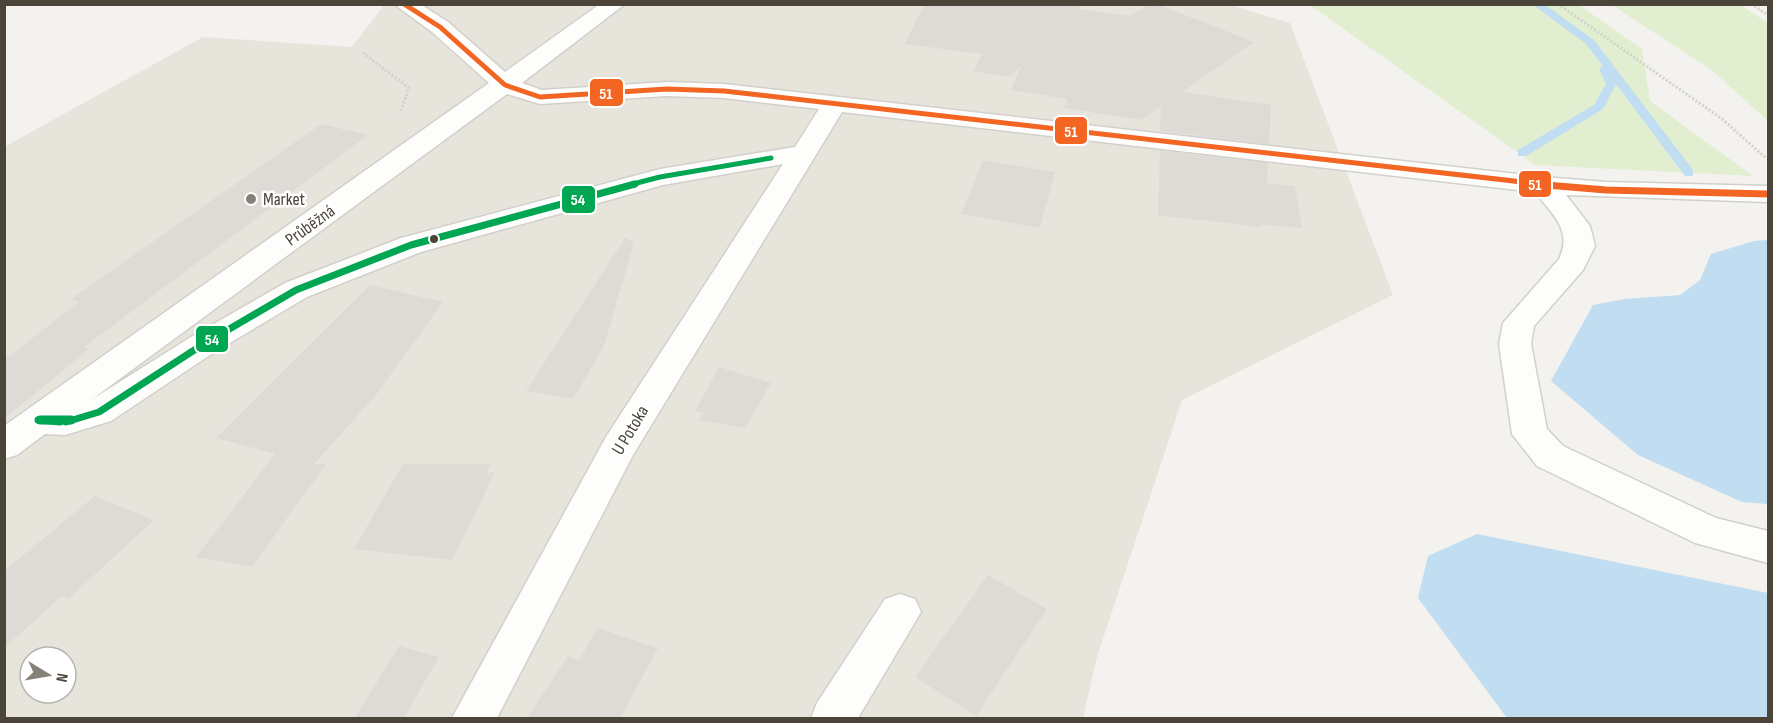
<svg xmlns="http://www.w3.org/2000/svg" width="1773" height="723" font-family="'Sofia Sans Condensed',sans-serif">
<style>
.residential{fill:#e7e4dc;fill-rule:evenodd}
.green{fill:#e1eecf}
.water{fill:#c0ddf1}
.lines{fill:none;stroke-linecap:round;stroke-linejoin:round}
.stream{fill:#c0ddf1;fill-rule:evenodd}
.building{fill:#dedbd6}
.minor-casing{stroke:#d2d0cb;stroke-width:3}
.path{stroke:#d3d2cc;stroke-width:3;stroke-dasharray:2 2;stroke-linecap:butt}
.minor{fill:#fdfdfc;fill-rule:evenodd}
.bus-1-far1-casing{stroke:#fff;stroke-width:8}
.bus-1-casing{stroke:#fff;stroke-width:11}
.bus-2-far2-casing{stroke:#fff;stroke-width:8}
.bus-2-far1-casing{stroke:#fff;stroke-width:11}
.bus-2-casing{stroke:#fff;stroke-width:14}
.bus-1-far1{stroke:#f26522;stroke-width:5}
.bus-1{stroke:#f26522;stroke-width:7}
.bus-2-far2{stroke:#00a651;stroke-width:5}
.bus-2-far1{stroke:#00a651;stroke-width:7}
.bus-2{stroke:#00a651;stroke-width:9}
.poi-dot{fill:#868178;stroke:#fff;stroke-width:2}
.bus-dot{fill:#4b4439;stroke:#fff;stroke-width:2}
.labels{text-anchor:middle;stroke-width:5;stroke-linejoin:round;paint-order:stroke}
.poi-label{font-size:18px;fill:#4b4439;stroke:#fff;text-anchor:start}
.street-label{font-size:18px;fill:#4b4439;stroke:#fff}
.line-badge{stroke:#fff;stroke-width:2}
.badge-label{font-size:16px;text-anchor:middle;font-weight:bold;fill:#fff}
</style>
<rect width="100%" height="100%" fill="#f4f2ee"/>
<path class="residential" d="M 384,5 L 1230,5 L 1290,23 L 1393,295 L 1182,400 L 1097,657 L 1083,718 L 5,718 L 4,147 L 203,37 L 352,47 ZM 30,657 L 66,657 L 66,693 L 30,693 Z"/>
<g class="green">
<path d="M 1310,5 L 1579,5 L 1642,49 L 1650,101 L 1753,176 L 1535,165 Z"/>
<path d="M 1612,5 L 1740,5 L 1768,23 L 1768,121 L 1713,71 Z"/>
</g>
<g class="water">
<path d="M 1768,240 L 1768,504 L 1742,502 L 1638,455 L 1551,381 L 1593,305 L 1625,299 L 1680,295 L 1700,280 L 1711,254 L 1754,241 Z"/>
<path d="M 1477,534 L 1768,593 L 1768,718 L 1507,718 L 1418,598 L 1428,556 Z"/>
</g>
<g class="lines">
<path class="stream" d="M 1532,4 L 1544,4 L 1594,40 L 1693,170 L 1693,176 L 1685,176 L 1616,84 L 1603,109 L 1526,156 L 1518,156 L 1518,150 L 1594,105 L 1606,84 L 1599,69 L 1603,66 L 1586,44 Z"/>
</g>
<g class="building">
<path d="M 924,4 L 1083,4 L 1079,9 L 1130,16 L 1150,4 L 1157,4 L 1254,42 L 1182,92 L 1271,105 L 1269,144 L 1160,131 L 1161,106 L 1141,120 L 1064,108 L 1067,99 L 1011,90 L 1021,65 L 1009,77 L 973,71 L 982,54 L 905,44 Z"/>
<path d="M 321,124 L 368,135 L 84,347 L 89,349 L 4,419 L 4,360 L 79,302 L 71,299 Z"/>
<path d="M 1160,151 L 1268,163 L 1267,183 L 1295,186 L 1302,228 L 1261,224 L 1260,227 L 1158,215 Z"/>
<path d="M 983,160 L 1055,172 L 1040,228 L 961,214 Z"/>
<path d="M 625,238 L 634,242 L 604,346 L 573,399 L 526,391 Z"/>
<path d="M 370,285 L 443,302 L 376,395 L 314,464 L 326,464 L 252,567 L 196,557 L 275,454 L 216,438 Z"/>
<path d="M 719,367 L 771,383 L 745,428 L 699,420 L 704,413 L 695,411 Z"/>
<path d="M 403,464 L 491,464 L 487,473 L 495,472 L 452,560 L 354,549 Z"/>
<path d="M 95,496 L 154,520 L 68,599 L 62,596 L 4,648 L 4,571 Z"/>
<path d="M 988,575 L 1047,609 L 976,716 L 915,677 Z"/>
<path d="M 598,628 L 658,648 L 620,718 L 527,718 L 568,656 L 579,660 Z"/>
<path d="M 399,646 L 439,657 L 404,718 L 355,718 Z"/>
</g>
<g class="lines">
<g class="minor-casing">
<g id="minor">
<path d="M 394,4 L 420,4 L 448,22 L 505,72 L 600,4 L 625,4 L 522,83 L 542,90 L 667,82 L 724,84 L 1544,177 L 1606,182 L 1768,186 L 1768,202 L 1566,195 L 1590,226 L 1595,246 L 1583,270 L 1534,326 L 1531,344 L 1547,429 L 1563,446 L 1716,518 L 1768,531 L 1768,563 L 1695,543 L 1537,466 L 1512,434 L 1499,344 L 1503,323 L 1559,259 C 1573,230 1552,214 1535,192 L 842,112 L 633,455 L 497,718 L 452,718 L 606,437 L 783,164 L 663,185 L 421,252 L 307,297 L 213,353 L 111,421 L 65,435 L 45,434 L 17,455 L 4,459 L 4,426 L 489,83 L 432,32 ZM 507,94 L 540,104 L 667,96 L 724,98 L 819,109 L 795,147 L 660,169 L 401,238 L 285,283 L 191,337 L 91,400 Z"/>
<path d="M 900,594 L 915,599 L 921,612 L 858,718 L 811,718 L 817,703 L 885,599 Z"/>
</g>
</g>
<g class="path">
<path d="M 1558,4 L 1722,119 L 1767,159"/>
<path d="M 1751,4 L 1768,15"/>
<path d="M 363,53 L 409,88 L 400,113"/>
</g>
<use href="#minor" class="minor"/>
<g class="bus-1-far1-casing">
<path id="bus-1-far1" d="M 404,4 L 440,27 L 505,85 L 540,97 L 667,89 L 724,91 L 1549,185"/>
</g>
<g class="bus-1-casing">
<path id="bus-1" d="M 1534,184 L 1606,190 L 1768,194"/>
</g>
<g class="bus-2-far2-casing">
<path id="bus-2-far2" d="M 629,185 L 660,177 L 771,158"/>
</g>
<g class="bus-2-far1-casing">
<g id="bus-2-far1">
<path d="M 38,420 L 60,422"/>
<path d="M 66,422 L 99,412 L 202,345 L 296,290 L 411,245 L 635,184"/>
</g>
</g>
<g class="bus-2-casing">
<path id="bus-2" d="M 40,420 L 71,420"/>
</g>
<use href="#bus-1-far1" class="bus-1-far1"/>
<use href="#bus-1" class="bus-1"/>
<use href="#bus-2-far2" class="bus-2-far2"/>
<use href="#bus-2-far1" class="bus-2-far1"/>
<use href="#bus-2" class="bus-2"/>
</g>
<circle class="poi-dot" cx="251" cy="199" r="6"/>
<circle class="bus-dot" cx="434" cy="239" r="5"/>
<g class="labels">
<g class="poi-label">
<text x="263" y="205">Market</text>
</g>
<g class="street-label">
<text transform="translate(310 225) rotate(-36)" y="6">Průběžná</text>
<text transform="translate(630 430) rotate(-59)" y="6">U Potoka</text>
</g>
</g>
<g class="line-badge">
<rect x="589" y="78" width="35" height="29" rx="6" fill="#f26522"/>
<rect x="1054" y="116" width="34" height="29" rx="6" fill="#f26522"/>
<rect x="1518" y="170" width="34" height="28" rx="6" fill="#f26522"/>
<rect x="561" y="185" width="35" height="29" rx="6" fill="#00a651"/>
<rect x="195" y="325" width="34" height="28" rx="6" fill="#00a651"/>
</g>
<g class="badge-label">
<text x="606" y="99">51</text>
<text x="1071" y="137">51</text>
<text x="1535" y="190">51</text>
<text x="578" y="205">54</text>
<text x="212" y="345">54</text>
</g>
<rect width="1773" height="723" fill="none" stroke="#4b4439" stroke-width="12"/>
<g transform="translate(48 675) rotate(101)"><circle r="28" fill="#ffffff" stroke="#b7b4b0" stroke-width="1.5"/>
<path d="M0-4.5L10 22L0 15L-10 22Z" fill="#868178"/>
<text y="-9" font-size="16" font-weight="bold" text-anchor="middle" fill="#4b4439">N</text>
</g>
</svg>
